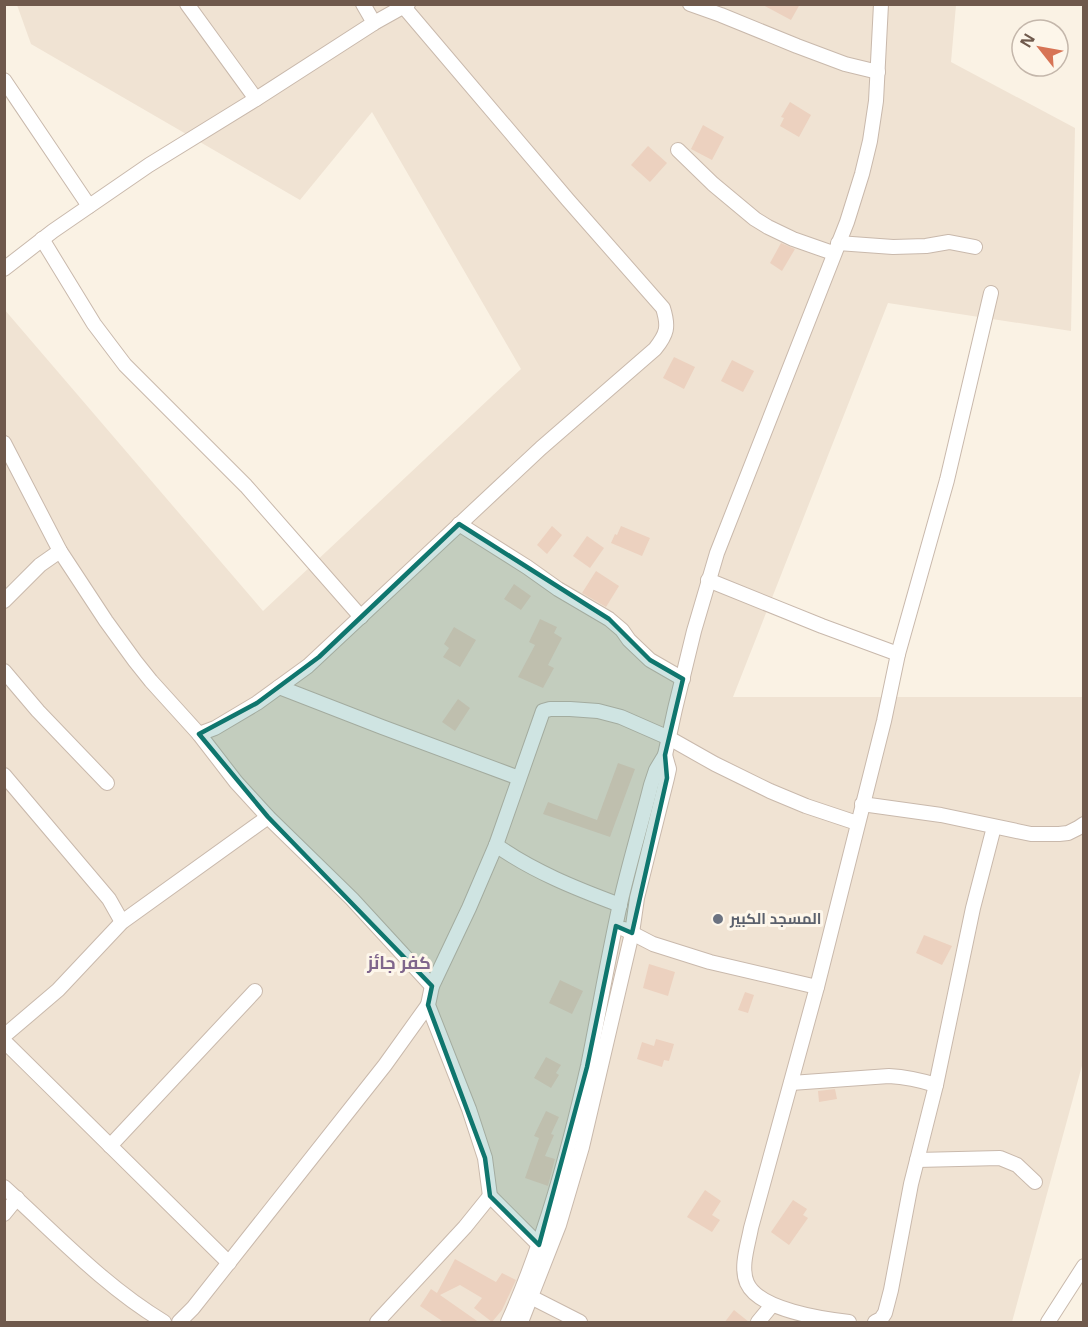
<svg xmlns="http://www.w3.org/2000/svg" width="1088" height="1327" font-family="'Noto Sans',Cairo,sans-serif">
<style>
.residential{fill:#f0e3d3}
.building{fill:#ecd1bf}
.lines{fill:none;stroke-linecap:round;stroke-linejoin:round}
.minor-casing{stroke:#c9b9ac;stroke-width:16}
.minor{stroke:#fff;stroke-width:14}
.marked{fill:#0f766e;fill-opacity:0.2;stroke:#0f766e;stroke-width:4.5;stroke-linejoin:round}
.worship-dot{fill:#6b7280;stroke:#fdf6ea;stroke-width:2}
.labels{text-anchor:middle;stroke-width:6;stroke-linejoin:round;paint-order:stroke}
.worship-label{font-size:15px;font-weight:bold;fill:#5b616d;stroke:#fdf6ea;text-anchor:start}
.quarter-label{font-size:18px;font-weight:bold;fill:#7f658c;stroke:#fdf6ea}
</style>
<rect width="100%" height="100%" fill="#faf2e4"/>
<path class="residential" d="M 17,5 L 956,5 L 951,62 L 1075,128 L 1071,331 L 888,303 L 733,697 L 1083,697 L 1083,1062 L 1012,1322 L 5,1322 L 4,309 L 263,611 L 521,369 L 372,112 L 300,200 L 31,44 Z"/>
<g class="building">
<path d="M 761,4 L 800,4 L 791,20 Z"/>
<path d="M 790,102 L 811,115 L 799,137 L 780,126 L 784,118 L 781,117 Z"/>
<path d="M 703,125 L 724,137 L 712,160 L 691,149 Z"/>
<path d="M 648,146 L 667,163 L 650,182 L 631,165 Z"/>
<path d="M 781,243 L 795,249 L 782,271 L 770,263 Z"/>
<path d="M 674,357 L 695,367 L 684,389 L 663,378 Z"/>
<path d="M 732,360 L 754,371 L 743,392 L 721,381 Z"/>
<path d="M 552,526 L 562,535 L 547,554 L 537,545 Z"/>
<path d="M 621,526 L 650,538 L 642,556 L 611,543 L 615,534 L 617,535 Z"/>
<path d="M 587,536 L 604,548 L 590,568 L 573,556 Z"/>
<path d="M 596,571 L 619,586 L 606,607 L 582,593 Z"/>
<path d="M 514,584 L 531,596 L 521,610 L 504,599 Z"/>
<path d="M 540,619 L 557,627 L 554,633 L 562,638 L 548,665 L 554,668 L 543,688 L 518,677 L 535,645 L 529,642 Z"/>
<path d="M 454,627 L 476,640 L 460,667 L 443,657 L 449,648 L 444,644 Z"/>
<path d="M 458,699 L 470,708 L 455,731 L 442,722 Z"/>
<path d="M 618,763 L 635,769 L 610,837 L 543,814 L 548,802 L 597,820 Z"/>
<path d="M 924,935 L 952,946 L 942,965 L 916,953 Z"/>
<path d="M 649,964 L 675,972 L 668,996 L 643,988 Z"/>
<path d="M 560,980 L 583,991 L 572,1014 L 549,1003 Z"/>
<path d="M 745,992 L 754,995 L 748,1013 L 738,1010 Z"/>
<path d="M 656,1039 L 674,1044 L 669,1061 L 664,1060 L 662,1067 L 637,1059 L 642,1042 L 654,1046 Z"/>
<path d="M 546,1057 L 561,1065 L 556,1073 L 559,1075 L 551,1088 L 534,1078 Z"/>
<path d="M 835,1089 L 837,1099 L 819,1102 L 818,1091 Z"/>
<path d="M 546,1111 L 559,1117 L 551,1134 L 554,1135 L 545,1156 L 555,1159 L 548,1186 L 525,1178 L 539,1138 L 534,1136 Z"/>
<path d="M 705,1190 L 721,1201 L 712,1215 L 720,1220 L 712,1232 L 687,1217 Z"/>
<path d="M 793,1200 L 807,1209 L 803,1215 L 808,1218 L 789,1245 L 771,1232 Z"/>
<path d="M 455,1259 L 496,1282 L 502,1273 L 516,1280 L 502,1310 L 492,1322 L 474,1308 L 482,1298 L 460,1285 L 440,1295 L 480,1323 L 445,1323 L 420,1306 L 431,1289 L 437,1293 Z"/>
<path d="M 734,1310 L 749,1322 L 749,1323 L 724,1323 Z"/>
</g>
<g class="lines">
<g class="minor-casing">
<g id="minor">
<path d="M 187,4 L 256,99 L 374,23 L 408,4"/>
<path d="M 363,4 L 374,23"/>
<path d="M 690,4 L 721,15 L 797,46 L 845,64 L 878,72"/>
<path d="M 4,80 L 89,206"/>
<path d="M 678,150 L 713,184 L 755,219 L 768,227 L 793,239 L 833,253"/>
<path d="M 42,239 L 94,324 L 125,365 L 246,486 L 361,617"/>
<path d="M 838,243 L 893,247 L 926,246 L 949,242 L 975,247"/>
<path d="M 4,269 L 53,231 L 149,165 L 256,99"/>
<path d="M 4,443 L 60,551 L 106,621 L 135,661 L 151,681 L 199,734 L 236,782 L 268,817 L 352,899 L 432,986"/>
<path d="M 459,524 L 527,567 L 558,589 L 609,619 L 622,630 L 629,640 L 650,660 L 683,679"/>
<path d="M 708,580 L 822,626 L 898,654 L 884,721 L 817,987 L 751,1228 C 748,1245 740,1267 747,1283 C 759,1310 823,1319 849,1322"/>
<path d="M 4,601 L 40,565 L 60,551"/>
<path d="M 898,654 L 947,480 L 991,293"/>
<path d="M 4,671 L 38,711 L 107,783"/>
<path d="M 279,687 L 382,727 L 519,778"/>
<path d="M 199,734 L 215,728 L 257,703 L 308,666 L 541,448 L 655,349 C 667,334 669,327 663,308 L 568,200 L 404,7"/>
<path d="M 4,775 L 109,899 L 122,922"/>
<path d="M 862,804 L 941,815 L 1031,834 L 1059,834 L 1068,833 L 1078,828 L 1084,824"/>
<path d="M 496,845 C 532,871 577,889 620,905"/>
<path d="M 624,929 L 653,944 L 710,962 L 817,987"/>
<path d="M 4,1036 L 58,990 L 122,922 L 268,817"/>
<path d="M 4,1041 L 229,1263"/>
<path d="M 791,1083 L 889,1076 C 906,1077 920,1080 936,1085"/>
<path d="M 110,1146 L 255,991"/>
<path d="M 917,1160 L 1000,1158 L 1017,1165 L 1035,1182"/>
<path d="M 4,1187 C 56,1234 104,1286 164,1322"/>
<path d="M 4,1214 L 17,1198"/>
<path d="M 539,1245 L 490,1196 L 485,1158 L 469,1109 L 428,1005 L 432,986 L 469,908 L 496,845 L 543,711 L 550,709 L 570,709 L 598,711 L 621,717 L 669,738 L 715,764 L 770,791 L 806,806 L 857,823"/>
<path d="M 523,1293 L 580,1322"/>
<path d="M 179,1322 L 193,1308 L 385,1065 L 428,1005"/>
<path d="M 377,1322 L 465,1227 L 490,1196"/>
<path d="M 508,1322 C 545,1240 568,1153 588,1066 C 599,1012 608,958 620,904 C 629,864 641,825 651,785 L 656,770 L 665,755 L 675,709 L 694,631 L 717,553 L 847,222 L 862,174 L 870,141 L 876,101 L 881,4"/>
<path d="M 521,1322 L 559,1225 L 582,1147 L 632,933 L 637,898 L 667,778 L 669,769 L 665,755"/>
<path d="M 758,1322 L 772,1305"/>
<path d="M 875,1322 L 881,1319 L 885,1313 L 891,1290 L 911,1184 L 936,1085 L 973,908 L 994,827"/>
<path d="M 1048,1322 L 1084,1266"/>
</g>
</g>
<use href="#minor" class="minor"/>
</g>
<path class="marked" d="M 459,524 L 609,619 L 650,660 L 683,679 L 665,755 L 667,778 L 632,933 L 616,926 L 587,1067 L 539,1245 L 490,1196 L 485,1158 L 428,1005 L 432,986 L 268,817 L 199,734 L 257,703 L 319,657 Z"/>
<circle class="worship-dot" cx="718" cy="919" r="6"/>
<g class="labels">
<g class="worship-label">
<text x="730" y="924">المسجد الكبير</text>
</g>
<g class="quarter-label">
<text x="399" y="969">كفر جائز</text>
</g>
</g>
<rect width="1088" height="1327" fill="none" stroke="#6f594c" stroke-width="12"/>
<g transform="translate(1040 48) rotate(301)"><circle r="28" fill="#fdf6ea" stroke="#c4b7ab" stroke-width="1.5"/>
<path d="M0-4.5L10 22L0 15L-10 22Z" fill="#d77455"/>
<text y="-9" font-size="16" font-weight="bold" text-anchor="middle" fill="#6f594c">N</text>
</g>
</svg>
